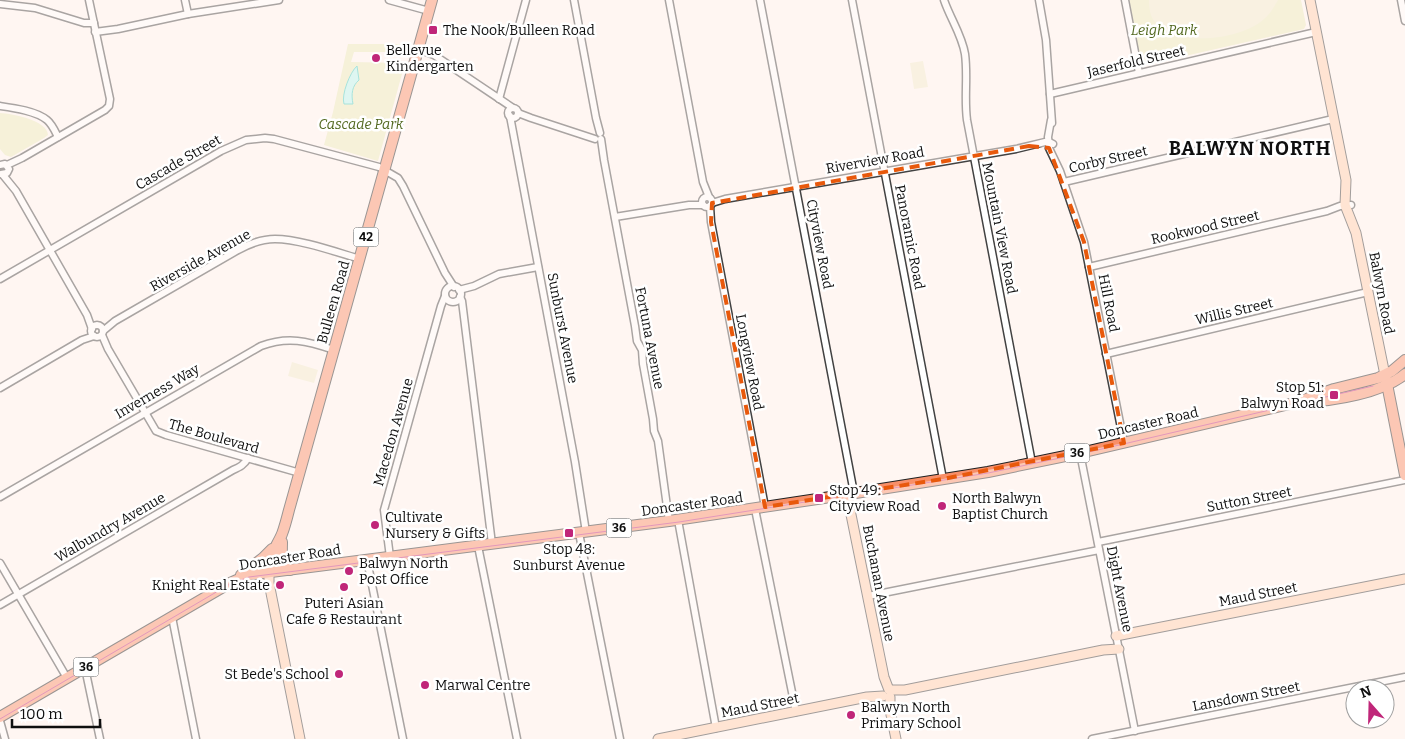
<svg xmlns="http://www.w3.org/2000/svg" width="1405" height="739" font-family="Bitter,serif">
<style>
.green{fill:#eaeabb}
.pitch{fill:#f1eccd}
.water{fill:#b7f6ef;stroke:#3dcdc0}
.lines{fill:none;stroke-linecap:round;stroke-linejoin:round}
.street-casing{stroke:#424242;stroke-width:9}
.secondary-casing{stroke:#313131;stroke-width:11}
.primary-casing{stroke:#202020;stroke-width:12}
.street{stroke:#fff;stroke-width:6}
.secondary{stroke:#fecead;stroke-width:9}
.primary{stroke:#f88f69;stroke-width:10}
.tram{stroke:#c02679;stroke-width:1}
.marked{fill:none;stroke:#e8590c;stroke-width:4;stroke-dasharray:10 6;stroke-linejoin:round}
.poi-dot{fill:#c02679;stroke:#fff;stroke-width:2}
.labels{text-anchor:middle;stroke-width:5;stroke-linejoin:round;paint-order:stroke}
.shield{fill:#fff;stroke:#575757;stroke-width:1}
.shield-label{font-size:12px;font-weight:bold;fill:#0f0f0f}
.poi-label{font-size:14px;fill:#0f0f0f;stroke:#fff;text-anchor:start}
.park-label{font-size:14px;font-style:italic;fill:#52681f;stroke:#fff}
.street-label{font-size:14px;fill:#0f0f0f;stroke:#fff}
.district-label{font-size:19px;font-weight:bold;letter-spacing:1px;fill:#0f0f0f;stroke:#fff}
</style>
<rect width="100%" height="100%" fill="#fff6f2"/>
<g class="green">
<path d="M 1128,0 L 1301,0 L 1306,25 L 1304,29 L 1141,66 Z"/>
<path d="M 348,44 L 410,44 L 408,52 L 354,52 L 351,62 L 405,63 L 378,161 L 324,145 L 333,112 Z"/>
<path d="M 0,113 C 13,114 47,120 48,135 L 44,138 L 11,157 L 5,155 L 0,149 Z"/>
</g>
<g class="pitch">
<path d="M 1149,0 L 1278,0 C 1274,7 1270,14 1264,19 C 1241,40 1177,48 1155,22 C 1150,16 1149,8 1149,0 Z"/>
<path d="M 923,61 L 928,87 L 914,89 L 910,63 Z"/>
<path d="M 292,362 L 318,370 L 314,383 L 288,376 Z"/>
</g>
<path class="water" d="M 357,66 L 359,80 C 352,86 351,94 353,104 L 344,104 C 341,95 350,72 357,66 Z"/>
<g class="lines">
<g class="street-casing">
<g id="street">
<path d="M 185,0 L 188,14"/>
<path d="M 389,0 L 429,11"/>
<path d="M 574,0 L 596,118 L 600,133"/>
<path d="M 669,0 L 703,182 L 709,197"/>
<path d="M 760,0 L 854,493"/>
<path d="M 852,0 L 943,479"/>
<path d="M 944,0 C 950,18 962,35 965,54 C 968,76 964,98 967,120 L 1032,463"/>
<path d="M 1039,0 L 1046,40 L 1052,123"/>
<path d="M 1125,0 L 1139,73"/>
<path d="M 1401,0 L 1405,21"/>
<path d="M 0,4 L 35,8 L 84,23 L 94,23"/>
<path d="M 95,32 L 118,29 L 188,14 L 279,0"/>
<path d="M 418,49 L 434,55 L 513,108"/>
<path d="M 1050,94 L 1316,32"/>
<path d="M 499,99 L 526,0"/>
<path d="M 0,106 C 14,108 36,111 47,120 C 52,124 55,131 58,137"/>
<circle cx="513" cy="113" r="5"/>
<path d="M 518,113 L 531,118 L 595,139"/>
<path d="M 510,116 L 575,462 L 586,532"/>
<path d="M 1051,120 L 1048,137 L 1049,148 L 1060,171 L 1084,242 L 1124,443"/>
<path d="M 601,139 L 604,160 L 635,326 L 637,341 L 642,350 L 643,364 L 653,419 L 654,431 L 658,441 L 669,521"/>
<path d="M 0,165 L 5,164 L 9,169 L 7,173 L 1,174"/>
<path d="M 7,165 L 22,158 L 105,110 L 109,106 L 110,99 L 89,0"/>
<path d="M 3,175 L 16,191 L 87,315 L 92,329"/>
<path d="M 1064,182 L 1333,119"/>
<circle cx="707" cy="202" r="5"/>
<path d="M 712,203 L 725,199 L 1016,149 L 1045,142 L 1049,142 L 1053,144"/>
<path d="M 710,206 L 711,222 L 765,507"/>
<path d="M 615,217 L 689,205 L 703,205"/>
<path d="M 1089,267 L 1327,211 L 1340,206 L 1351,205"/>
<path d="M 0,279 L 221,151 L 246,140 L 265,138 L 274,139 L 379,167 L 398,178 L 403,186 L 445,273 L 454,287"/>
<circle cx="453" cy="294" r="8"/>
<path d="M 459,290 L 474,286 L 499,274 L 538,267"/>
<path d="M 460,297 L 462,301 L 492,544"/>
<circle cx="97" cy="331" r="6"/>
<path d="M 103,331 L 115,321 L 238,250 C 249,244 262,239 275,239 C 299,239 336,252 360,259"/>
<path d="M 102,335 L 108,349 L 156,431 L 166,435 L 300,473"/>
<path d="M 1106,354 L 1368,292"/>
<path d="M 0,388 L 82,340 L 94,336"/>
<path d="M 1080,453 L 1135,731"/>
<path d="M 0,497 L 261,346 C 288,336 307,341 334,350"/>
<path d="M 755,509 L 796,712"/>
<path d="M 678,520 L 716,728"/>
<path d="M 579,533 L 620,739"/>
<path d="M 1098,542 L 1405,480"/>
<path d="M 478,546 L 517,739"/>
<path d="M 390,557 L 384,510 L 441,306 L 445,296"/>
<path d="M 367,560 L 403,739"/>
<path d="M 0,563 L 67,678"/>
<path d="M 868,596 L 1099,550"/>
<path d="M 0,605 L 233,470 C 240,467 244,465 248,458"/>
<path d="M 172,617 L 196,739"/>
<path d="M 85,668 L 100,739"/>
<path d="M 0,721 L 5,739"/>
<path d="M 1092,739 L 1405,677"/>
</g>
</g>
<g class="secondary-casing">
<g id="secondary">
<path d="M 1310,0 L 1346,180 L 1345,205 L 1356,233 L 1385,375"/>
<path d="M 847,495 L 884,677 L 889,690"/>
<path d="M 269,572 L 269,583 L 300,739"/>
<path d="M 1116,636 L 1405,579"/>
<path d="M 890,690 L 905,690 L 1103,650 L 1119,649"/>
<path d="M 890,697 L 890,710 L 896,739"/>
<path d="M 658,739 L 867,697 L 883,696"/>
</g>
</g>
<g class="primary-casing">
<g id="primary">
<path d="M 1386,379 L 1405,475"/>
<path d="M 1304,402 C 1334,401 1382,393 1405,374"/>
<path d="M 282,542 C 282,553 280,562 290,570"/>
<path d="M 269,572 C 266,559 277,546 282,534 C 285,526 287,518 289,510 L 432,0"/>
<path d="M 241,575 L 263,558 L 272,549"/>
<path d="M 0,717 L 230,583 L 248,575 L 669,521 L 824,498 L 988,472 L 1080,453 L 1298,402 L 1334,389 L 1378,378 L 1392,371 L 1405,360"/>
</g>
</g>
<use href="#street" class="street"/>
<use href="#secondary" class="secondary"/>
<use href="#primary" class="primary"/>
<path class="tram" d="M 0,719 L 230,584 L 249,577 L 679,522 L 988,473 L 1089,452 L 1373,386"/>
</g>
<path d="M0 0H1405V739H0ZM 1029,146 L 1049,148 L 1084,242 L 1124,443 L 943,479 L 765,507 L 711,222 L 712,203 Z" fill="#fff6f2" fill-opacity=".55" fill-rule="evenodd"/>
<path class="marked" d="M 1029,146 L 1049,148 L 1084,242 L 1124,443 L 943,479 L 765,507 L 711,222 L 712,203 Z"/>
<g class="poi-dot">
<rect x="428" y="25" width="10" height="10" rx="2.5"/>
<circle cx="376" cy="58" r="5"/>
<rect x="1329" y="390" width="10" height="10" rx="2.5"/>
<rect x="814" y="493" width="10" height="10" rx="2.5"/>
<circle cx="942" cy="506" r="5"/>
<circle cx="375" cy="525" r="5"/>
<rect x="564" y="528" width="10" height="10" rx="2.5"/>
<circle cx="349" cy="571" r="5"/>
<circle cx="280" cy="585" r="5"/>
<circle cx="344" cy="587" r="5"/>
<circle cx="339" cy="674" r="5"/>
<circle cx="425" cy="685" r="5"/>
<circle cx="851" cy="715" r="5"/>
</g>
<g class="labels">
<g class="shield">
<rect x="353.5" y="227.5" width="25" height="19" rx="4"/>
<rect x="1064.5" y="443.5" width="25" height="19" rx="4"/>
<rect x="606.5" y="518.5" width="25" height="19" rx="4"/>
<rect x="73.5" y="657.5" width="25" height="19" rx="4"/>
</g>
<g class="shield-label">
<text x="366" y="241">42</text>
<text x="1077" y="457">36</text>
<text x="619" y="532">36</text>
<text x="86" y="671">36</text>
</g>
<g class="poi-label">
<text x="443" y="35">The Nook/Bulleen Road</text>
<text x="386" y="55">Bellevue<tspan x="386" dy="16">Kindergarten</tspan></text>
<text x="1324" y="392" text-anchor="end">Stop 51:<tspan x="1324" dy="16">Balwyn Road</tspan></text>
<text x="829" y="495">Stop 49:<tspan x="829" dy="16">Cityview Road</tspan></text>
<text x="952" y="503">North Balwyn<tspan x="952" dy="16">Baptist Church</tspan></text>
<text x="385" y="522">Cultivate<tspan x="385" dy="16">Nursery &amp; Gifts</tspan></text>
<text x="569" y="554" text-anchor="middle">Stop 48:<tspan x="569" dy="16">Sunburst Avenue</tspan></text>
<text x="359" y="568">Balwyn North<tspan x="359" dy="16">Post Office</tspan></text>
<text x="270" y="590" text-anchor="end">Knight Real Estate</text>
<text x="344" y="608" text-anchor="middle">Puteri Asian<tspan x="344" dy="16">Cafe &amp; Restaurant</tspan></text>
<text x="329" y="679" text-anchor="end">St Bede's School</text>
<text x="435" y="690">Marwal Centre</text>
<text x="861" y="712">Balwyn North<tspan x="861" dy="16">Primary School</tspan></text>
</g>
<g class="park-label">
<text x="1164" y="35">Leigh Park</text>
<text x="361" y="129">Cascade Park</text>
</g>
<g class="street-label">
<text transform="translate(1136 61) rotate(-13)" y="5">Jaserfold Street</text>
<text transform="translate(1108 159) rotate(-13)" y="5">Corby Street</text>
<text transform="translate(875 160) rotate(-10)" y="5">Riverview Road</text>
<text transform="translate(178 162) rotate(-30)" y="5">Cascade Street</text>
<text transform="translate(1205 227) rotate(-13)" y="5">Rookwood Street</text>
<text transform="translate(1000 228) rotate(79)" y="5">Mountain View Road</text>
<text transform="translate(910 237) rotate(79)" y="5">Panoramic Road</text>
<text transform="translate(820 244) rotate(79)" y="5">Cityview Road</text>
<text transform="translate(200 260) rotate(-29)" y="5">Riverside Avenue</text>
<text transform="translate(1382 293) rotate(79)" y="5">Balwyn Road</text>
<text transform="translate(333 302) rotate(-74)" y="5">Bulleen Road</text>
<text transform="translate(1109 303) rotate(79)" y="5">Hill Road</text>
<text transform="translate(1234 311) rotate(-13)" y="5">Willis Street</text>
<text transform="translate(563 328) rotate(79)" y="5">Sunburst Avenue</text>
<text transform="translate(650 338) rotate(79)" y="5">Fortuna Avenue</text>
<text transform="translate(750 362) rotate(79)" y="5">Longview Road</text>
<text transform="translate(157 391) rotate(-30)" y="5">Inverness Way</text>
<text transform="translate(1148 423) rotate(-13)" y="5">Doncaster Road</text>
<text transform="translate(393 432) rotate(-74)" y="5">Macedon Avenue</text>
<text transform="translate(214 436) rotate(16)" y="5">The Boulevard</text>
<text transform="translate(1249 499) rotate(-11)" y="5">Sutton Street</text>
<text transform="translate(692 504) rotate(-8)" y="5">Doncaster Road</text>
<text transform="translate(110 527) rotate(-30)" y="5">Walbundry Avenue</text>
<text transform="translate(290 557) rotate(-9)" y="5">Doncaster Road</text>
<text transform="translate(879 583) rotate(79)" y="5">Buchanan Avenue</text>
<text transform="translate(1120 589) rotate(79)" y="5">Dight Avenue</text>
<text transform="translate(1258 594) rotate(-11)" y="5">Maud Street</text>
<text transform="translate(1246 696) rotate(-11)" y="5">Lansdown Street</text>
<text transform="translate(760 705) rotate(-11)" y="5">Maud Street</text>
</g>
<g class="district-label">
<text x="1250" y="155">BALWYN NORTH</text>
</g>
</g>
<g transform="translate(1370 704) rotate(340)"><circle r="24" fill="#ffffff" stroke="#9f9f9f"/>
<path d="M0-4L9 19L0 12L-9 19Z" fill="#c02679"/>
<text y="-8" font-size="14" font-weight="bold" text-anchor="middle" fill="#0f0f0f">N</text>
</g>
<path d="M12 719v8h88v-8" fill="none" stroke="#0f0f0f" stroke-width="2.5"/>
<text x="20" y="719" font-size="15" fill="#0f0f0f" stroke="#ffffff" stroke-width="4" paint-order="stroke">100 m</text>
</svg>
